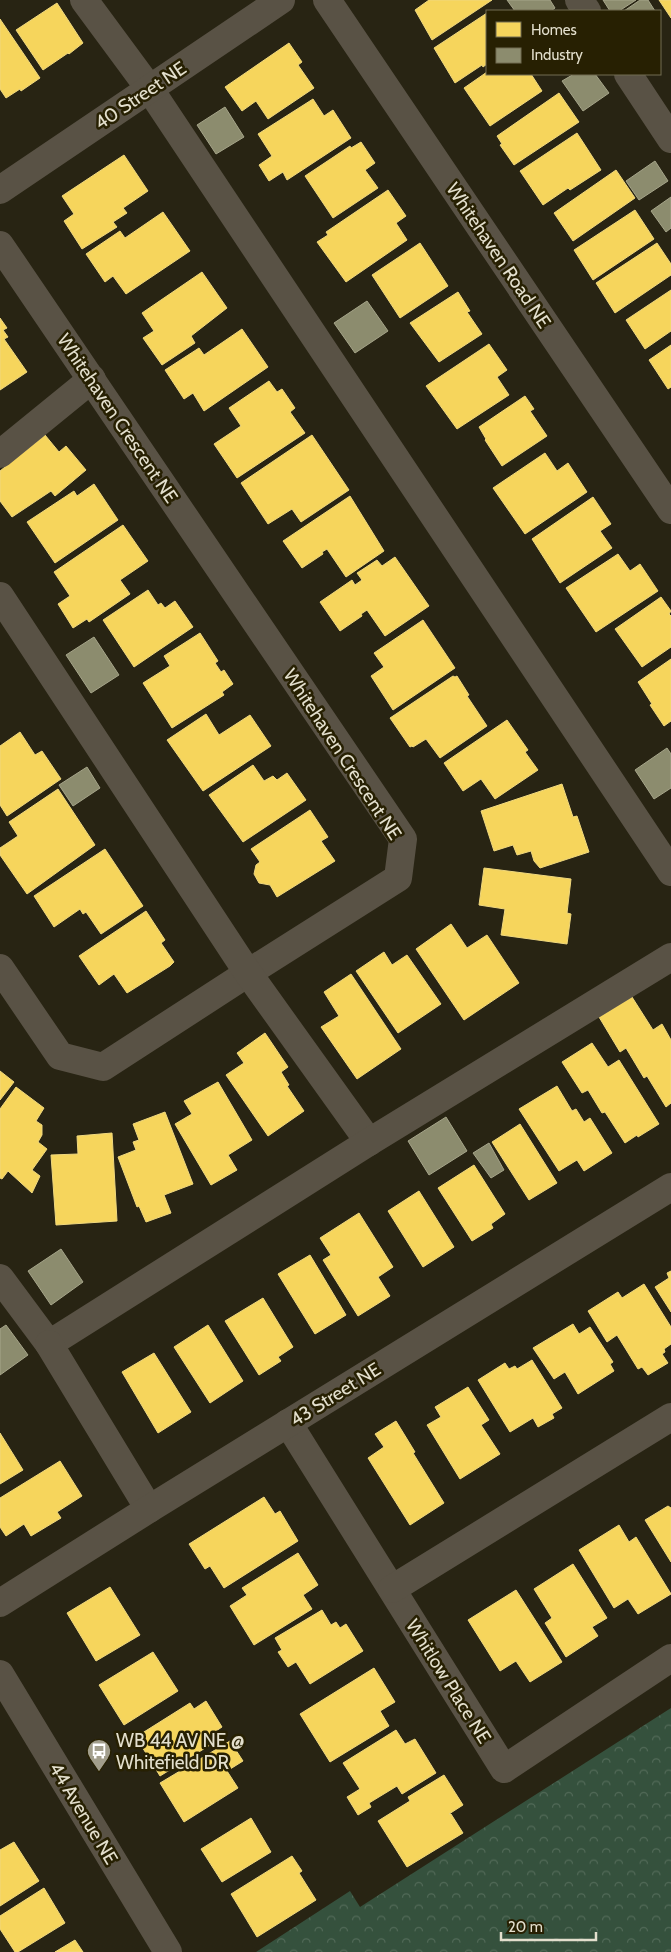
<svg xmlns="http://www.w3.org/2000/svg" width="671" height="1952" font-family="Cabin,sans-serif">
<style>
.park{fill:url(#park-crowns)}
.homes{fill:#f6d55c;stroke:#f0d87e}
.industry{fill:#8c8c6e;stroke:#a6a58a}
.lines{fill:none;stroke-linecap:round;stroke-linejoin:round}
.minor{stroke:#595245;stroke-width:28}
.labels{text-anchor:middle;stroke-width:5;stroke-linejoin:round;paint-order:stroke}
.street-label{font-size:19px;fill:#e3dfcd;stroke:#272002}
.poi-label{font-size:19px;fill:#e3dfcd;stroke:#272002;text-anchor:start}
</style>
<defs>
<pattern id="park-crowns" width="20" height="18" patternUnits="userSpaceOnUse" patternTransform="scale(1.25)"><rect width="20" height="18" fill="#35513d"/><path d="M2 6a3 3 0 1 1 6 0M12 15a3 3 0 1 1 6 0" fill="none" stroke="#526a58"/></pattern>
</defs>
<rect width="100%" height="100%" fill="#282413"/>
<path class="park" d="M 671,1708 L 671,1952 L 256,1952 L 350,1891 L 360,1907 Z"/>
<g class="homes">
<path d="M 429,0 L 492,0 L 432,40 L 415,10 Z"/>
<path d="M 659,0 L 671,0 L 671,18 Z"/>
<path d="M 57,3 L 83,43 L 69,54 L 68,53 L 43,70 L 16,30 Z"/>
<path d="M 487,13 L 487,64 L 483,67 L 482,65 L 455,83 L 434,48 Z"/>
<path d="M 0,19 L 40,78 L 21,91 L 20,89 L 6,98 L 0,89 Z"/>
<path d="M 289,43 L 302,62 L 298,65 L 314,88 L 268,119 L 256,101 L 242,111 L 225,87 Z"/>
<path d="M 487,72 L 487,74 L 531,74 L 542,91 L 490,126 L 464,88 Z"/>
<path d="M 559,93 L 579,122 L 514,165 L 500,145 L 502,144 L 497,136 Z"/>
<path d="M 313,99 L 324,116 L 333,110 L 351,138 L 287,180 L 283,172 L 269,181 L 259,165 L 272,156 L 258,134 Z"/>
<path d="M 577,133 L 601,170 L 570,190 L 568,188 L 543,205 L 520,171 Z"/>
<path d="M 361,142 L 375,163 L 365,170 L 378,188 L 333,218 L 305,176 L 350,146 L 351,148 Z"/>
<path d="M 124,155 L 148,191 L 123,208 L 127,213 L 113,222 L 117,227 L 82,249 L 64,221 L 74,214 L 62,196 Z"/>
<path d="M 616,170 L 635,198 L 573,241 L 554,213 Z"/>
<path d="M 388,190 L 406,216 L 396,223 L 407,240 L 346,282 L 317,242 L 328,235 L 326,232 Z"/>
<path d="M 635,210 L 654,239 L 593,280 L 574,250 Z"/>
<path d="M 163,212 L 190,251 L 126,294 L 113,276 L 105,282 L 86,254 L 120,231 L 125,238 Z"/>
<path d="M 420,243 L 448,286 L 400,318 L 372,275 Z"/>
<path d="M 657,243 L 671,264 L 671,275 L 615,313 L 596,283 Z"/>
<path d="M 202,272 L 227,308 L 191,336 L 195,343 L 162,365 L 143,338 L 154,331 L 142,313 Z"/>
<path d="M 671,290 L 671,331 L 645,349 L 626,320 Z"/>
<path d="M 458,292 L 470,311 L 467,312 L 482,334 L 439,362 L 410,323 Z"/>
<path d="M 0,318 L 7,328 L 3,330 L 8,337 L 4,339 L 27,372 L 0,390 Z"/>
<path d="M 242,329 L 268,367 L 204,411 L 193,393 L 184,399 L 165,370 L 199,348 L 204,355 Z"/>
<path d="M 489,344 L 507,370 L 497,377 L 509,395 L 457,429 L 426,386 Z"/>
<path d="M 671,345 L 671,387 L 668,389 L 649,360 Z"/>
<path d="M 269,381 L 277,392 L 282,389 L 295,408 L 290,412 L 305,433 L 237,478 L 214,444 L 241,426 L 229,408 Z"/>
<path d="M 525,396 L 534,409 L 530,411 L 547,436 L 502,466 L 485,440 L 486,439 L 479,427 Z"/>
<path d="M 45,435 L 59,452 L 66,446 L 86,470 L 55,496 L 51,491 L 12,517 L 0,501 L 0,471 Z"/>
<path d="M 312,435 L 349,490 L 301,522 L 292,509 L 268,524 L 241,483 Z"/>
<path d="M 545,453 L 557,471 L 568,463 L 587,492 L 525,534 L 493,488 Z"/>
<path d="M 94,484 L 118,520 L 55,563 L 27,522 L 74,491 L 77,496 Z"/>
<path d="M 350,496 L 384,551 L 346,577 L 327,549 L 322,552 L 323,554 L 302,568 L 283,541 Z"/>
<path d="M 593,497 L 611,524 L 600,531 L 612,548 L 560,583 L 532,539 Z"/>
<path d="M 123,525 L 148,561 L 120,580 L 130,594 L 89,622 L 87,619 L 73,628 L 58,604 L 70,596 L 54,572 Z"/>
<path d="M 618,554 L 630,571 L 640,564 L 658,591 L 596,632 L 566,588 Z"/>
<path d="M 395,557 L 429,606 L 385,636 L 367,610 L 361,614 L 362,616 L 340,631 L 320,602 L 352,580 L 355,585 L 362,580 L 357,573 L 377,560 L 382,566 Z"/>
<path d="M 148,590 L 158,605 L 161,603 L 165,608 L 175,601 L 193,627 L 134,667 L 103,620 Z"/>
<path d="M 661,597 L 671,611 L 669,614 L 671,616 L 671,647 L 642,667 L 615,629 Z"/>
<path d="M 423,620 L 455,668 L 393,710 L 371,676 L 384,667 L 374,653 Z"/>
<path d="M 200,633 L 218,661 L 215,663 L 221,672 L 224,670 L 233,684 L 222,692 L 224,695 L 172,728 L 143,683 L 170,666 L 164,656 Z"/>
<path d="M 671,659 L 671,721 L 664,726 L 650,705 L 652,704 L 638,682 Z"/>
<path d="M 453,676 L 455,677 L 457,676 L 469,695 L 467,696 L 487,726 L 440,758 L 426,739 L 413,747 L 412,746 L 410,747 L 390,718 Z"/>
<path d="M 206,714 L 219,735 L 250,715 L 271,746 L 203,791 L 167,740 Z"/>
<path d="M 507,720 L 528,750 L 525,752 L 538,770 L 495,799 L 481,779 L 463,791 L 444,763 Z"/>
<path d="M 20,732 L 35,755 L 42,751 L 61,779 L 7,816 L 0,805 L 0,746 Z"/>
<path d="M 253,765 L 264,781 L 273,776 L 277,780 L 287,773 L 306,800 L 243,842 L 209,795 Z"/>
<path d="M 562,784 L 573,817 L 577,816 L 589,852 L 540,868 L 534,861 L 531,851 L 517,855 L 513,845 L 494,851 L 481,811 Z"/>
<path d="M 58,789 L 95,845 L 27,894 L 0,855 L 0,848 L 18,836 L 9,822 Z"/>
<path d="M 310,810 L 328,837 L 321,841 L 335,861 L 277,897 L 270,885 L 259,883 L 254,874 L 256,865 L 260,862 L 251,849 Z"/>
<path d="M 105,849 L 143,906 L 101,934 L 86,912 L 83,914 L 80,909 L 54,927 L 34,896 Z"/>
<path d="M 484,868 L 571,879 L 567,913 L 571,914 L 567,944 L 501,935 L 505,909 L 479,905 Z"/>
<path d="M 146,911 L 165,940 L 161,943 L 174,962 L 170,966 L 127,993 L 114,974 L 99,985 L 79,956 Z"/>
<path d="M 451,924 L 467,948 L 487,935 L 519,983 L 464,1020 L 416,949 Z"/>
<path d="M 384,952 L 392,965 L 407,955 L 441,1004 L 398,1033 L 356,971 Z"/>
<path d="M 351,974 L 401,1049 L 357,1079 L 321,1027 L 339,1016 L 324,992 Z"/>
<path d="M 632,997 L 653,1030 L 662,1024 L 671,1040 L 671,1103 L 666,1107 L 647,1076 L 644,1078 L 626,1048 L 620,1052 L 599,1017 Z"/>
<path d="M 265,1033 L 288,1067 L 281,1072 L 289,1085 L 287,1086 L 304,1111 L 268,1136 L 226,1075 L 244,1063 L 237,1053 Z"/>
<path d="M 592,1043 L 608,1067 L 619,1060 L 659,1124 L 638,1137 L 637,1135 L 625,1143 L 605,1112 L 602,1113 L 588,1090 L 582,1093 L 562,1062 Z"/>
<path d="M 0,1071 L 14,1082 L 0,1100 Z"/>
<path d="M 218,1082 L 252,1140 L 228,1155 L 237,1170 L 211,1185 L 175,1124 L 192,1114 L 184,1101 Z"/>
<path d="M 557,1086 L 572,1111 L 576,1109 L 584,1122 L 590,1118 L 612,1153 L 584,1171 L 577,1160 L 559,1171 L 519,1109 Z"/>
<path d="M 16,1087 L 44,1108 L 36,1121 L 42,1125 L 42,1135 L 38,1142 L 47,1149 L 32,1170 L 40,1176 L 32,1193 L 8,1171 L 2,1179 L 0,1178 L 0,1109 Z"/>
<path d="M 165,1112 L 193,1184 L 164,1195 L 171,1213 L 146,1222 L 139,1206 L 137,1207 L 118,1157 L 136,1150 L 133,1142 L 139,1140 L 133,1124 Z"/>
<path d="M 520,1124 L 557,1183 L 529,1200 L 492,1142 Z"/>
<path d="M 112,1133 L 117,1221 L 56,1225 L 51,1155 L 78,1154 L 77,1136 Z"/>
<path d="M 474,1165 L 505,1214 L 491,1224 L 493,1228 L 472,1241 L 438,1188 Z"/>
<path d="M 419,1191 L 454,1247 L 423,1267 L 388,1211 Z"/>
<path d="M 359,1213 L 393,1267 L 378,1277 L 390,1296 L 358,1316 L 323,1260 L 331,1255 L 320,1238 Z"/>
<path d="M 310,1255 L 346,1315 L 315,1334 L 278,1274 Z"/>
<path d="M 671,1271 L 671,1312 L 655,1287 L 669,1278 L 667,1273 Z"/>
<path d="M 644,1284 L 671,1327 L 671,1344 L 664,1349 L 665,1352 L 662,1354 L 668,1363 L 648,1375 L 642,1367 L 638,1369 L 617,1335 L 607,1342 L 588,1311 L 618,1292 L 622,1298 Z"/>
<path d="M 263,1298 L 293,1347 L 278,1357 L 281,1361 L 259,1375 L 225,1321 Z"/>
<path d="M 573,1324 L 579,1334 L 590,1327 L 613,1362 L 610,1364 L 614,1371 L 578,1394 L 565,1372 L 554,1379 L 533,1348 Z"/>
<path d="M 208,1325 L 243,1381 L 210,1403 L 174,1347 Z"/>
<path d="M 154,1353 L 191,1412 L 158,1433 L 122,1372 Z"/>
<path d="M 532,1360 L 562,1408 L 552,1414 L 554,1418 L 538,1427 L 533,1418 L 510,1432 L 478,1380 L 505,1363 L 509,1369 L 515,1366 L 517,1369 Z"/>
<path d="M 468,1387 L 489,1420 L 481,1425 L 500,1454 L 460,1479 L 427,1425 L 441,1417 L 435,1407 Z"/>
<path d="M 396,1421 L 415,1452 L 413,1453 L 444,1503 L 410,1525 L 368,1458 L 384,1447 L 375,1434 Z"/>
<path d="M 0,1433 L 23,1470 L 0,1484 Z"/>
<path d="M 60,1461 L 82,1496 L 57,1512 L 61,1518 L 31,1536 L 24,1524 L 6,1536 L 0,1527 L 0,1498 Z"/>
<path d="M 264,1497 L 275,1514 L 280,1511 L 298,1541 L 224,1588 L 210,1566 L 205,1569 L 189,1544 Z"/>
<path d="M 668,1506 L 671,1508 L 671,1562 L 645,1520 Z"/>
<path d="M 619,1525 L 629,1542 L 636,1537 L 671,1594 L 638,1614 L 628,1599 L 614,1608 L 579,1550 Z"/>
<path d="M 298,1553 L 318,1585 L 303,1595 L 312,1609 L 254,1645 L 230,1606 L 247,1595 L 242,1588 Z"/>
<path d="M 573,1564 L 607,1618 L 592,1627 L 598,1636 L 566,1657 L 545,1623 L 552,1618 L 534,1589 Z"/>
<path d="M 110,1587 L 140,1635 L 96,1661 L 67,1613 Z"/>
<path d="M 516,1590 L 562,1662 L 530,1682 L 516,1661 L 500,1671 L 468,1620 Z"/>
<path d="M 322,1610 L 331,1625 L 336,1622 L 340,1628 L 346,1624 L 363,1651 L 310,1684 L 296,1662 L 288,1667 L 278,1652 L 282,1650 L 275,1638 Z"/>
<path d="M 153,1652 L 178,1691 L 124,1725 L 99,1685 Z"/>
<path d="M 374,1668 L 395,1702 L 380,1711 L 389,1726 L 330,1762 L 300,1714 Z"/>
<path d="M 206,1701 L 222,1727 L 210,1735 L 215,1742 L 160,1776 L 136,1737 L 190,1703 L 194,1709 Z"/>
<path d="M 396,1730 L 405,1744 L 415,1739 L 436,1773 L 402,1794 L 397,1786 L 369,1803 L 371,1807 L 358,1815 L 347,1797 L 360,1789 L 343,1763 Z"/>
<path d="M 230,1741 L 243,1761 L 227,1771 L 238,1788 L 184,1822 L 160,1783 Z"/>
<path d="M 444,1775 L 463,1805 L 449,1814 L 451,1814 L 463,1833 L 407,1867 L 378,1821 L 410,1801 L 408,1797 Z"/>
<path d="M 251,1818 L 271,1852 L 222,1882 L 201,1849 Z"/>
<path d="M 14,1842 L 39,1881 L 0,1906 L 0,1850 Z"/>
<path d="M 292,1856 L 302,1871 L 299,1873 L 316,1900 L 257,1937 L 231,1894 Z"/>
<path d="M 44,1888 L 65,1923 L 18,1952 L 15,1952 L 0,1929 L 0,1916 Z"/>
<path d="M 75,1940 L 83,1952 L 55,1952 Z"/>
</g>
<g class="industry">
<path d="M 507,0 L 550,0 L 555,8 L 551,11 L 515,11 Z"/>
<path d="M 603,0 L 636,0 L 619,11 L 610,11 Z"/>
<path d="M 640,0 L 648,0 L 655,11 L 624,11 Z"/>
<path d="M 574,74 L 595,74 L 609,93 L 583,111 L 562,81 Z"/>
<path d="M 225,107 L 244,137 L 216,154 L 197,125 Z"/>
<path d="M 655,161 L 668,181 L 639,200 L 626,181 Z"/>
<path d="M 671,197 L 671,228 L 666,232 L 651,211 Z"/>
<path d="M 367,301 L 388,331 L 355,353 L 334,323 Z"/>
<path d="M 94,637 L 119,675 L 91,693 L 66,655 Z"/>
<path d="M 667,748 L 671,754 L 671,788 L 654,799 L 635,770 Z"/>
<path d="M 87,767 L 100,788 L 73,806 L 59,785 Z"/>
<path d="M 446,1117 L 467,1151 L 429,1175 L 408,1141 Z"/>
<path d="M 489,1143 L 504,1170 L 491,1178 L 473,1153 Z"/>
<path d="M 61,1249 L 83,1282 L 51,1305 L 28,1271 Z"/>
<path d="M 6,1325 L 28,1355 L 0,1375 L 0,1329 Z"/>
</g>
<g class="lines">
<g class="minor">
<path d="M 84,0 L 149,88 L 671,872"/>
<path d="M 327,0 L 671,510"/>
<path d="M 579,0 L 587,11"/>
<path d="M 628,74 L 671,139"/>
<path d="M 0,190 L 281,0"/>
<path d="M 0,245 L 403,839 L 398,878 L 248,973 L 103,1067 L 60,1056 L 0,968"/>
<path d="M 0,454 L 92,379"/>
<path d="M 0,596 L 248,973 L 369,1142"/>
<path d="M 0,1278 L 49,1344 L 369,1142 L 671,957"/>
<path d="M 49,1344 L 149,1509"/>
<path d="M 288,1423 L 504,1769 L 671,1658"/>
<path d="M 392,1589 L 671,1417"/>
<path d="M 0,1603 L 149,1509 L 671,1187"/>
<path d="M 0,1674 L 168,1952"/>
</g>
</g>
<defs>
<g id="bus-pin" transform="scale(1.25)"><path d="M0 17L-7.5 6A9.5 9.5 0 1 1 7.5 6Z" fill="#a29e8c" stroke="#272002"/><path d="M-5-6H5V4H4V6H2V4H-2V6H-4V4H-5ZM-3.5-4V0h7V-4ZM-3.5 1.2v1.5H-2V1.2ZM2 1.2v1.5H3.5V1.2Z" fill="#fff"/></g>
</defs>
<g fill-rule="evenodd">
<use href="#bus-pin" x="99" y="1751"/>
</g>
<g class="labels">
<g class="street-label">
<text transform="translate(140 95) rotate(-34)" y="7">40 Street NE</text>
<text transform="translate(499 255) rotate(56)" y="7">Whitehaven Road NE</text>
<text transform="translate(118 418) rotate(56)" y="7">Whitehaven Crescent NE</text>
<text transform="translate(343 754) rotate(57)" y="7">Whitehaven Crescent NE</text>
<text transform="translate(335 1394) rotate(-32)" y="7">43 Street NE</text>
<text transform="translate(449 1681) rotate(58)" y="7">Whitlow Place NE</text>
<text transform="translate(84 1813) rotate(59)" y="7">44 Avenue NE</text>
</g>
<g class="poi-label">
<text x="116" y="1747">WB 44 AV NE @<tspan x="116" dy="22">Whitefield DR</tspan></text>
</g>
</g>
<rect x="486" y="10" width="175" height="65" fill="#272002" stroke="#726c53"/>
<rect x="496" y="22" width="25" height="15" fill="#f6d55c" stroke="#726c53"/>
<text x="531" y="35" font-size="15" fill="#e3dfcd">Homes</text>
<rect x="496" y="48" width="25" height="15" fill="#8c8c6e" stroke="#726c53"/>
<text x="531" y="60" font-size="15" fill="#e3dfcd">Industry</text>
<path d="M501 1932v8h95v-8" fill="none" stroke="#e3dfcd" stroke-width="2.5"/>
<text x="508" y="1932" font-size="15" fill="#e3dfcd" stroke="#272002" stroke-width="4" paint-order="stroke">20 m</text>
</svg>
